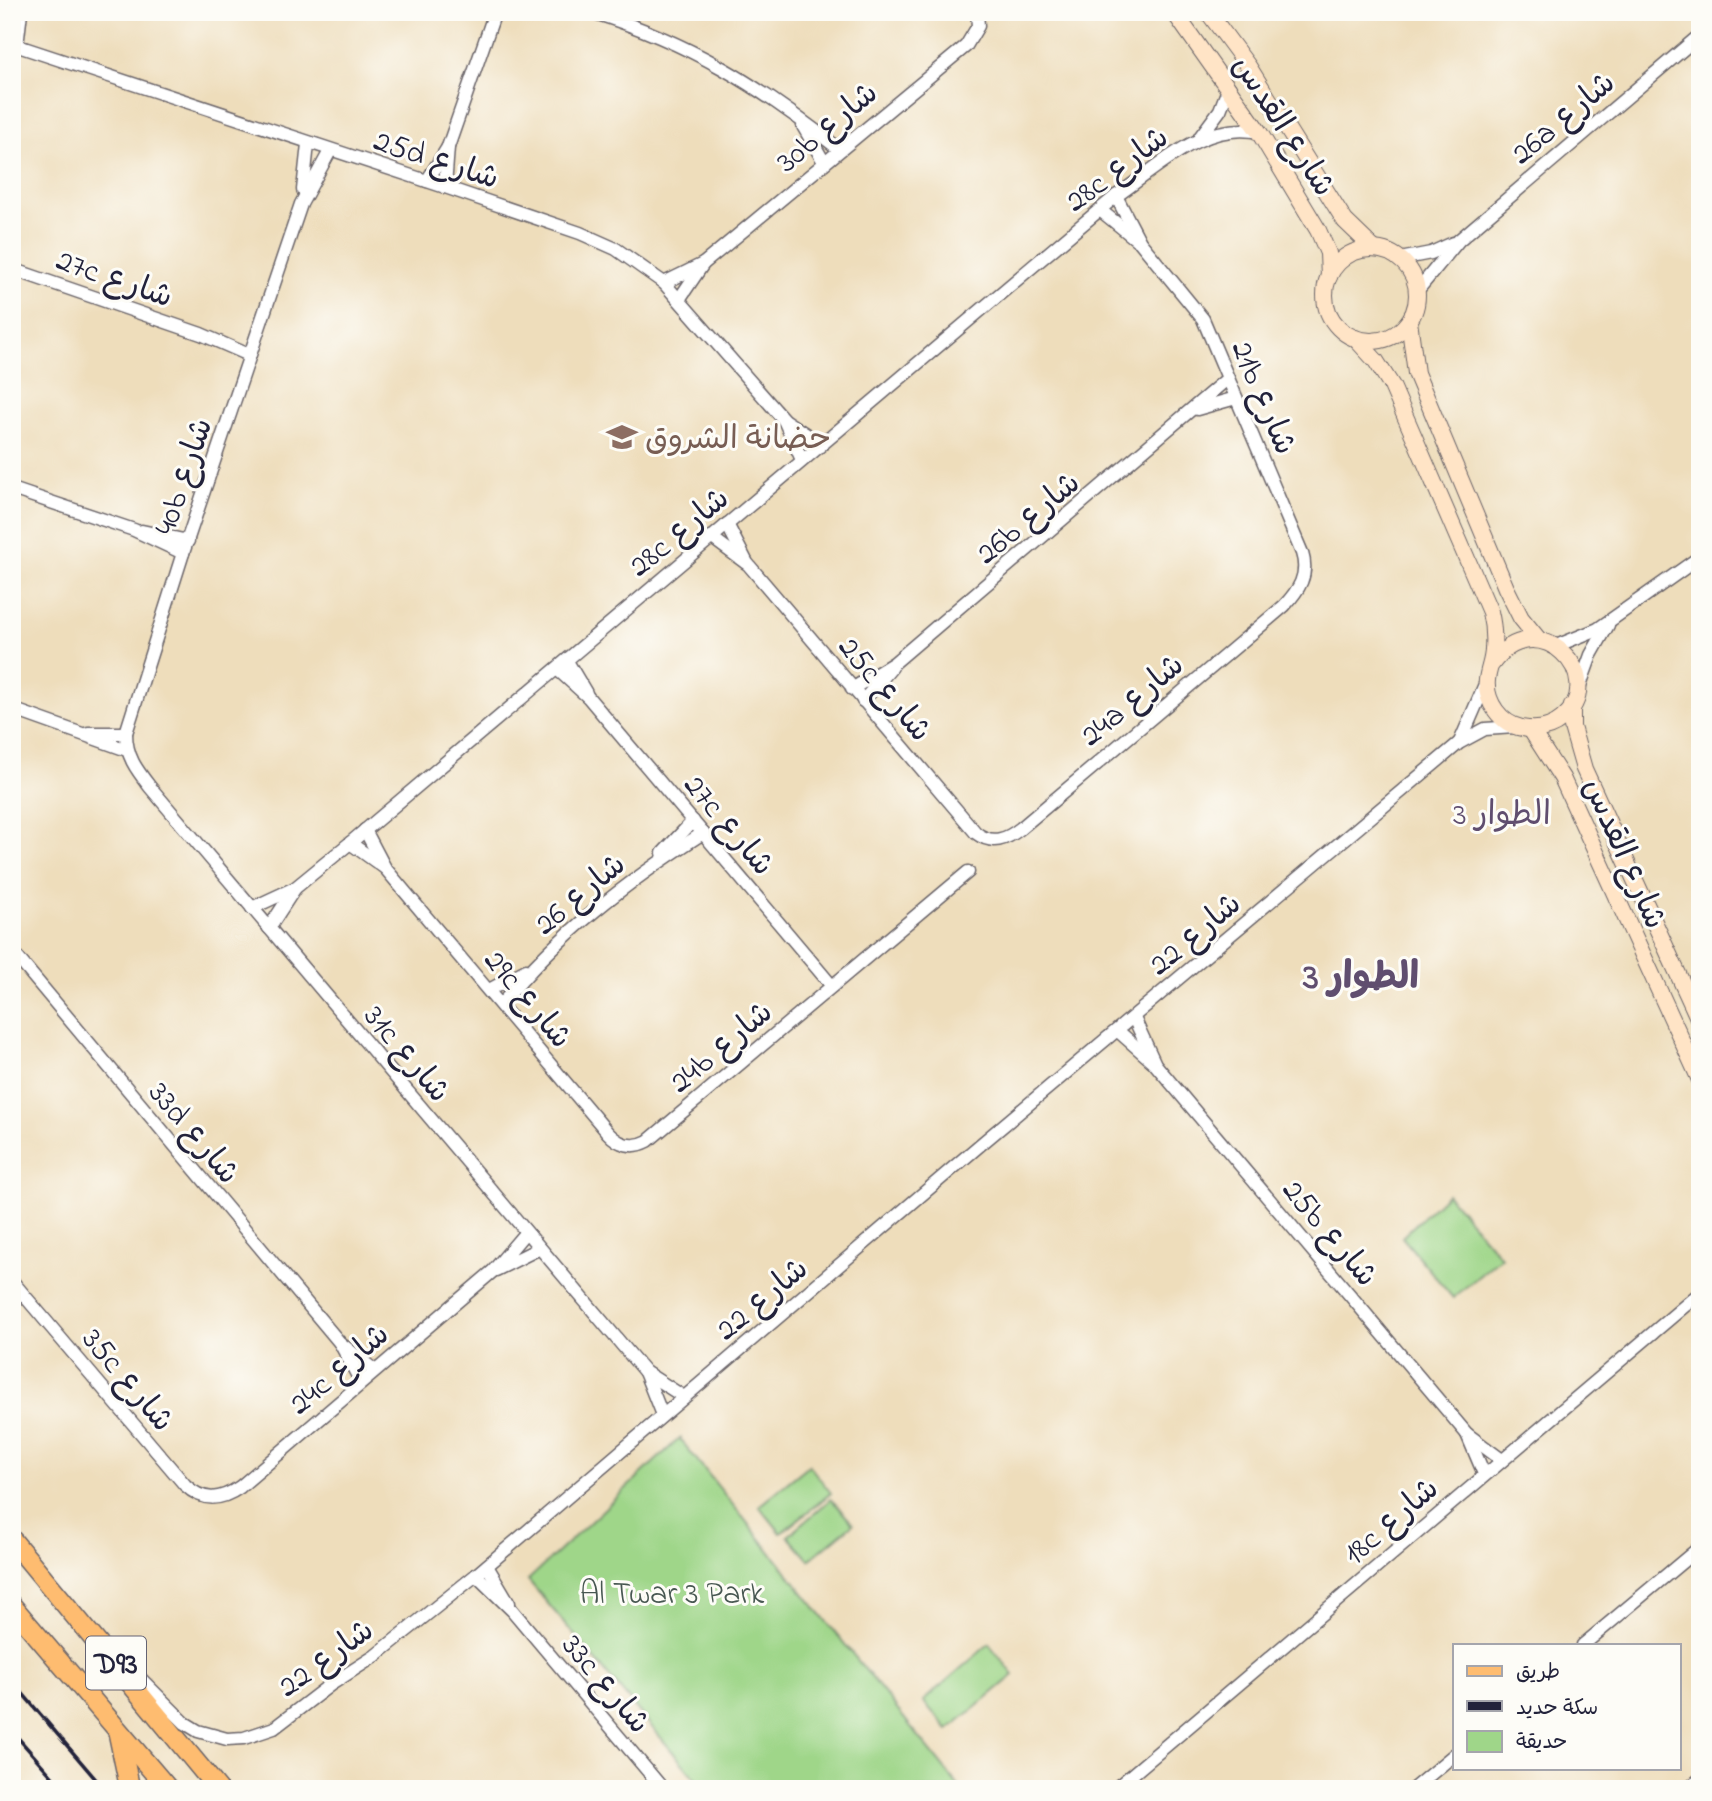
<svg xmlns="http://www.w3.org/2000/svg" width="1712" height="1801" font-family="'Indie Flower','Playpen Sans Arabic',sans-serif">
<style>
.green{fill:#9fd689;stroke:#607c62;stroke-width:2}
.lines{fill:none;stroke-linecap:round;stroke-linejoin:round}
.street-casing{stroke:#696368;stroke-width:15}
.secondary-casing{stroke:#696368;stroke-width:18}
.primary-casing{stroke:#696368;stroke-width:22}
.street{stroke:#fff;stroke-width:12}
.secondary{stroke:#ffe4c6;stroke-width:16}
.primary{stroke:#febc70;stroke-width:19}
.rail{stroke:#22223b;stroke-width:3.5}
.labels{text-anchor:middle;stroke-width:6;stroke-linejoin:round;paint-order:stroke}
.shield{fill:#fdfcf7;stroke:#646373;stroke-width:2}
.shield-label{font-size:30px;font-weight:bold;fill:#22223b}
.street-label{font-size:32px;fill:#22223b;stroke:#fdfcf7}
.education-label{font-size:32px;fill:#785e54;stroke:#fdfcf7;text-anchor:start}
.park-label{font-size:32px;fill:#485852;stroke:#fdfcf7}
.neighbourhood-label{font-size:33px;fill:#604e6f;stroke:#fdfcf7}
.district-label{font-size:38px;font-weight:bold;fill:#604e6f;stroke:#fdfcf7}
</style>
<rect width="100%" height="100%" fill="#fdfcf7"/>
<filter id="ink" filterUnits="userSpaceOnUse"><feTurbulence type="fractalNoise" baseFrequency=".0143" numOctaves="2"/><feDisplacementMap in="SourceGraphic" scale="14" xChannelSelector="R" yChannelSelector="G"/><feConvolveMatrix kernelMatrix="1 2 1 2 8 2 1 2 1" color-interpolation-filters="sRGB"/></filter>
<filter id="wash" filterUnits="userSpaceOnUse"><feTurbulence type="fractalNoise" baseFrequency=".00686" numOctaves="4" result="noise"/><feDisplacementMap in="SourceGraphic" scale="28" xChannelSelector="R" yChannelSelector="G"/><feGaussianBlur stdDeviation="1.57" result="paint"/><feColorMatrix in="noise" values="0 0 0 0 0 0 0 0 0 0 0 0 0 0 0 0 0 1.4 0 .05"/><feComposite in="paint" operator="in"/></filter>
<g filter="url(#wash)">
<rect width="100%" height="100%" fill="#edb"/>
<g class="green">
<path d="M 1447,1194 L 1501,1257 L 1453,1298 L 1402,1237 Z"/>
<path d="M 680,1438 L 680,1439 L 961,1789 L 704,1789 L 528,1580 Z"/>
<path d="M 809,1465 L 831,1493 L 781,1533 L 759,1506 Z"/>
<path d="M 831,1499 L 853,1524 L 809,1560 L 788,1536 Z"/>
<path d="M 989,1644 L 1014,1675 L 948,1730 L 923,1701 Z"/>
</g>
</g>
<g filter="url(#ink)">
<g class="lines">
<g class="street-casing">
<g id="street">
<path d="M 592,12 C 691,43 758,85 839,149"/>
<path d="M 12,44 L 445,187 L 580,233 L 616,249 L 664,283 L 784,420 L 821,444"/>
<path d="M 17,46 L 21,12"/>
<path d="M 803,126 L 824,162"/>
<path d="M 1200,137 L 1220,110 L 1229,87"/>
<path d="M 330,151 L 301,204 L 183,553 L 126,733 C 126,756 136,769 150,787 L 645,1372 L 684,1397"/>
<path d="M 427,181 L 448,147 L 495,12"/>
<path d="M 445,187 L 448,147"/>
<path d="M 303,190 L 308,144"/>
<path d="M 1100,210 L 1137,240"/>
<path d="M 1400,259 L 1431,253 L 1453,243"/>
<path d="M 12,269 L 201,334 L 249,355"/>
<path d="M 664,283 L 703,264"/>
<path d="M 1417,291 L 1459,240 L 1700,35"/>
<path d="M 680,298 L 703,264 L 966,46 L 978,26 L 977,12"/>
<path d="M 1197,409 L 1236,398"/>
<path d="M 784,420 L 802,460"/>
<path d="M 12,489 L 134,530 L 183,553"/>
<path d="M 727,524 L 747,563 L 976,833 C 992,845 1006,840 1021,828 L 1284,606 C 1299,590 1309,575 1302,553 L 1203,319 L 1140,242 L 1116,196"/>
<path d="M 142,531 L 188,541"/>
<path d="M 711,537 L 746,563"/>
<path d="M 1556,646 L 1598,629 L 1700,557"/>
<path d="M 567,661 L 586,693"/>
<path d="M 557,669 L 588,697 L 832,986"/>
<path d="M 1579,688 L 1591,655 L 1608,625"/>
<path d="M 852,689 L 894,663 L 1227,379"/>
<path d="M 863,701 L 892,667"/>
<path d="M 12,709 L 127,750"/>
<path d="M 88,733 L 126,733"/>
<path d="M 1460,742 L 1486,682"/>
<path d="M 365,830 L 385,868 L 608,1133 C 619,1145 633,1149 648,1141 L 968,872"/>
<path d="M 350,843 L 385,868"/>
<path d="M 663,853 L 693,821"/>
<path d="M 252,908 L 295,888 L 350,843 L 1116,196 C 1159,167 1204,120 1259,132"/>
<path d="M 269,928 L 295,888"/>
<path d="M 12,951 L 340,1343 L 374,1370"/>
<path d="M 489,990 L 526,970"/>
<path d="M 502,1004 C 555,936 630,880 703,833"/>
<path d="M 1134,1018 L 1155,1064 L 1467,1434 L 1502,1460"/>
<path d="M 1118,1031 L 1152,1061"/>
<path d="M 496,1270 L 538,1249"/>
<path d="M 12,1281 L 185,1485 C 203,1502 220,1501 240,1487 L 493,1271 L 525,1233"/>
<path d="M 340,1343 L 361,1382"/>
<path d="M 645,1372 L 662,1415"/>
<path d="M 1467,1434 L 1484,1474"/>
<path d="M 487,1566 L 509,1603"/>
<path d="M 476,1575 L 512,1610 L 663,1789"/>
<path d="M 1583,1645 L 1700,1547"/>
<path d="M 125,1663 L 185,1723 L 198,1731 L 227,1739 L 244,1738 L 274,1728 L 330,1685 L 375,1656 L 476,1575 L 980,1145 L 1459,743 L 1485,729 L 1515,727"/>
<path d="M 1115,1789 L 1700,1293"/>
<path d="M 1413,1789 L 1455,1754"/>
<path d="M 1688,1789 L 1700,1779"/>
</g>
</g>
<g class="secondary-casing">
<g id="secondary">
<path d="M 1174,12 L 1259,132 L 1318,230 L 1328,253 L 1329,277"/>
<path d="M 1208,12 L 1248,66 L 1345,221 L 1374,249"/>
<circle cx="1371" cy="295" r="46"/>
<path d="M 1409,321 L 1416,373 L 1506,588 L 1521,618 L 1539,640"/>
<path d="M 1355,338 L 1376,361 L 1392,386 L 1490,612 C 1493,624 1494,636 1493,649 C 1493,660 1488,670 1487,680 C 1485,702 1501,724 1522,728 C 1536,731 1550,729 1562,719 C 1612,678 1536,600 1491,665"/>
<path d="M 1572,706 L 1572,727 L 1584,769 L 1700,1022"/>
<path d="M 1531,730 L 1562,778 L 1700,1080"/>
</g>
</g>
<g class="primary-casing">
<g id="primary">
<path d="M 12,1540 L 218,1789"/>
<path d="M 12,1606 L 168,1789"/>
<path d="M 118,1732 L 130,1789"/>
</g>
</g>
<use href="#street" class="street"/>
<use href="#secondary" class="secondary"/>
<use href="#primary" class="primary"/>
<g class="rail">
<path d="M 12,1681 L 104,1789"/>
<path d="M 12,1731 L 63,1789"/>
</g>
</g>
</g>
<defs>
<g id="school-bare" transform="scale(2.415)"><path d="M0-5L7-2L0 1L-7-2ZM-4 1L0 2.5L4 1V4Q0 6-4 4Z" fill="#8d6e63" stroke="#fdfcf7" stroke-width="2.5" paint-order="stroke"/></g>
</defs>
<g fill-rule="evenodd">
<use href="#school-bare" x="622" y="437"/>
</g>
<g class="labels">
<rect class="shield" x="86" y="1636.5" width="60" height="53" rx="5"/>
<g class="shield-label">
<text x="116" y="1673">D93</text>
</g>
<g class="street-label">
<text transform="translate(1562 117) rotate(-40)" y="11">26a شارع</text>
<text transform="translate(1285 125) rotate(57)" y="11">شارع القدس</text>
<text transform="translate(826 126) rotate(-40)" y="11">30b شارع</text>
<text transform="translate(437 158) rotate(18)" y="11">25d شارع</text>
<text transform="translate(1116 168) rotate(-37)" y="11">28c شارع</text>
<text transform="translate(115 277) rotate(19)" y="11">27c شارع</text>
<text transform="translate(1265 397) rotate(67)" y="11">21b شارع</text>
<text transform="translate(182 476) rotate(-71)" y="11">40b شارع</text>
<text transform="translate(1027 517) rotate(-40)" y="11">26b شارع</text>
<text transform="translate(678 531) rotate(-40)" y="11">28c شارع</text>
<text transform="translate(886 688) rotate(50)" y="11">25c شارع</text>
<text transform="translate(1131 699) rotate(-40)" y="11">24a شارع</text>
<text transform="translate(730 824) rotate(50)" y="11">27c شارع</text>
<text transform="translate(1626 853) rotate(66)" y="11">شارع القدس</text>
<text transform="translate(579 893) rotate(-40)" y="11">شارع 26</text>
<text transform="translate(1194 933) rotate(-40)" y="11">شارع 22</text>
<text transform="translate(529 998) rotate(50)" y="11">29c شارع</text>
<text transform="translate(720 1046) rotate(-40)" y="11">24b شارع</text>
<text transform="translate(408 1053) rotate(50)" y="11">31c شارع</text>
<text transform="translate(195 1132) rotate(50)" y="11">33d شارع</text>
<text transform="translate(1331 1232) rotate(50)" y="11">25b شارع</text>
<text transform="translate(761 1298) rotate(-40)" y="11">شارع 22</text>
<text transform="translate(338 1368) rotate(-41)" y="11">24c شارع</text>
<text transform="translate(129 1379) rotate(50)" y="11">35c شارع</text>
<text transform="translate(1390 1520) rotate(-41)" y="11">18c شارع</text>
<text transform="translate(325 1657) rotate(-36)" y="11">شارع 22</text>
<text transform="translate(607 1683) rotate(50)" y="11">33c شارع</text>
</g>
<g class="education-label">
<text x="645" y="448">حضانة الشروق</text>
</g>
<g class="park-label">
<text x="672" y="1603">Al Twar 3 Park</text>
</g>
<g class="neighbourhood-label">
<text x="1502" y="824">الطوار 3</text>
</g>
<g class="district-label">
<text x="1361" y="988">الطوار 3</text>
</g>
</g>
<rect width="1712" height="1801" fill="none" stroke="#fdfcf7" stroke-width="42"/>
<rect x="1453" y="1644" width="228" height="126" fill="#fdfcf7" stroke="#a5a5ac" stroke-width="2"/>
<rect x="1467" y="1666" width="35" height="10" fill="#febc70" stroke="#a5a5ac" stroke-width="2"/>
<text x="1516" y="1678" font-size="21" fill="#22223b">طريق</text>
<rect x="1467" y="1701" width="35" height="10" fill="#22223b" stroke="#a5a5ac" stroke-width="2"/>
<text x="1516" y="1714" font-size="21" fill="#22223b">سكة حديد</text>
<rect x="1467" y="1731" width="35" height="21" fill="#9fd689" stroke="#a5a5ac" stroke-width="2"/>
<text x="1516" y="1748" font-size="21" fill="#22223b">حديقة</text>
</svg>
